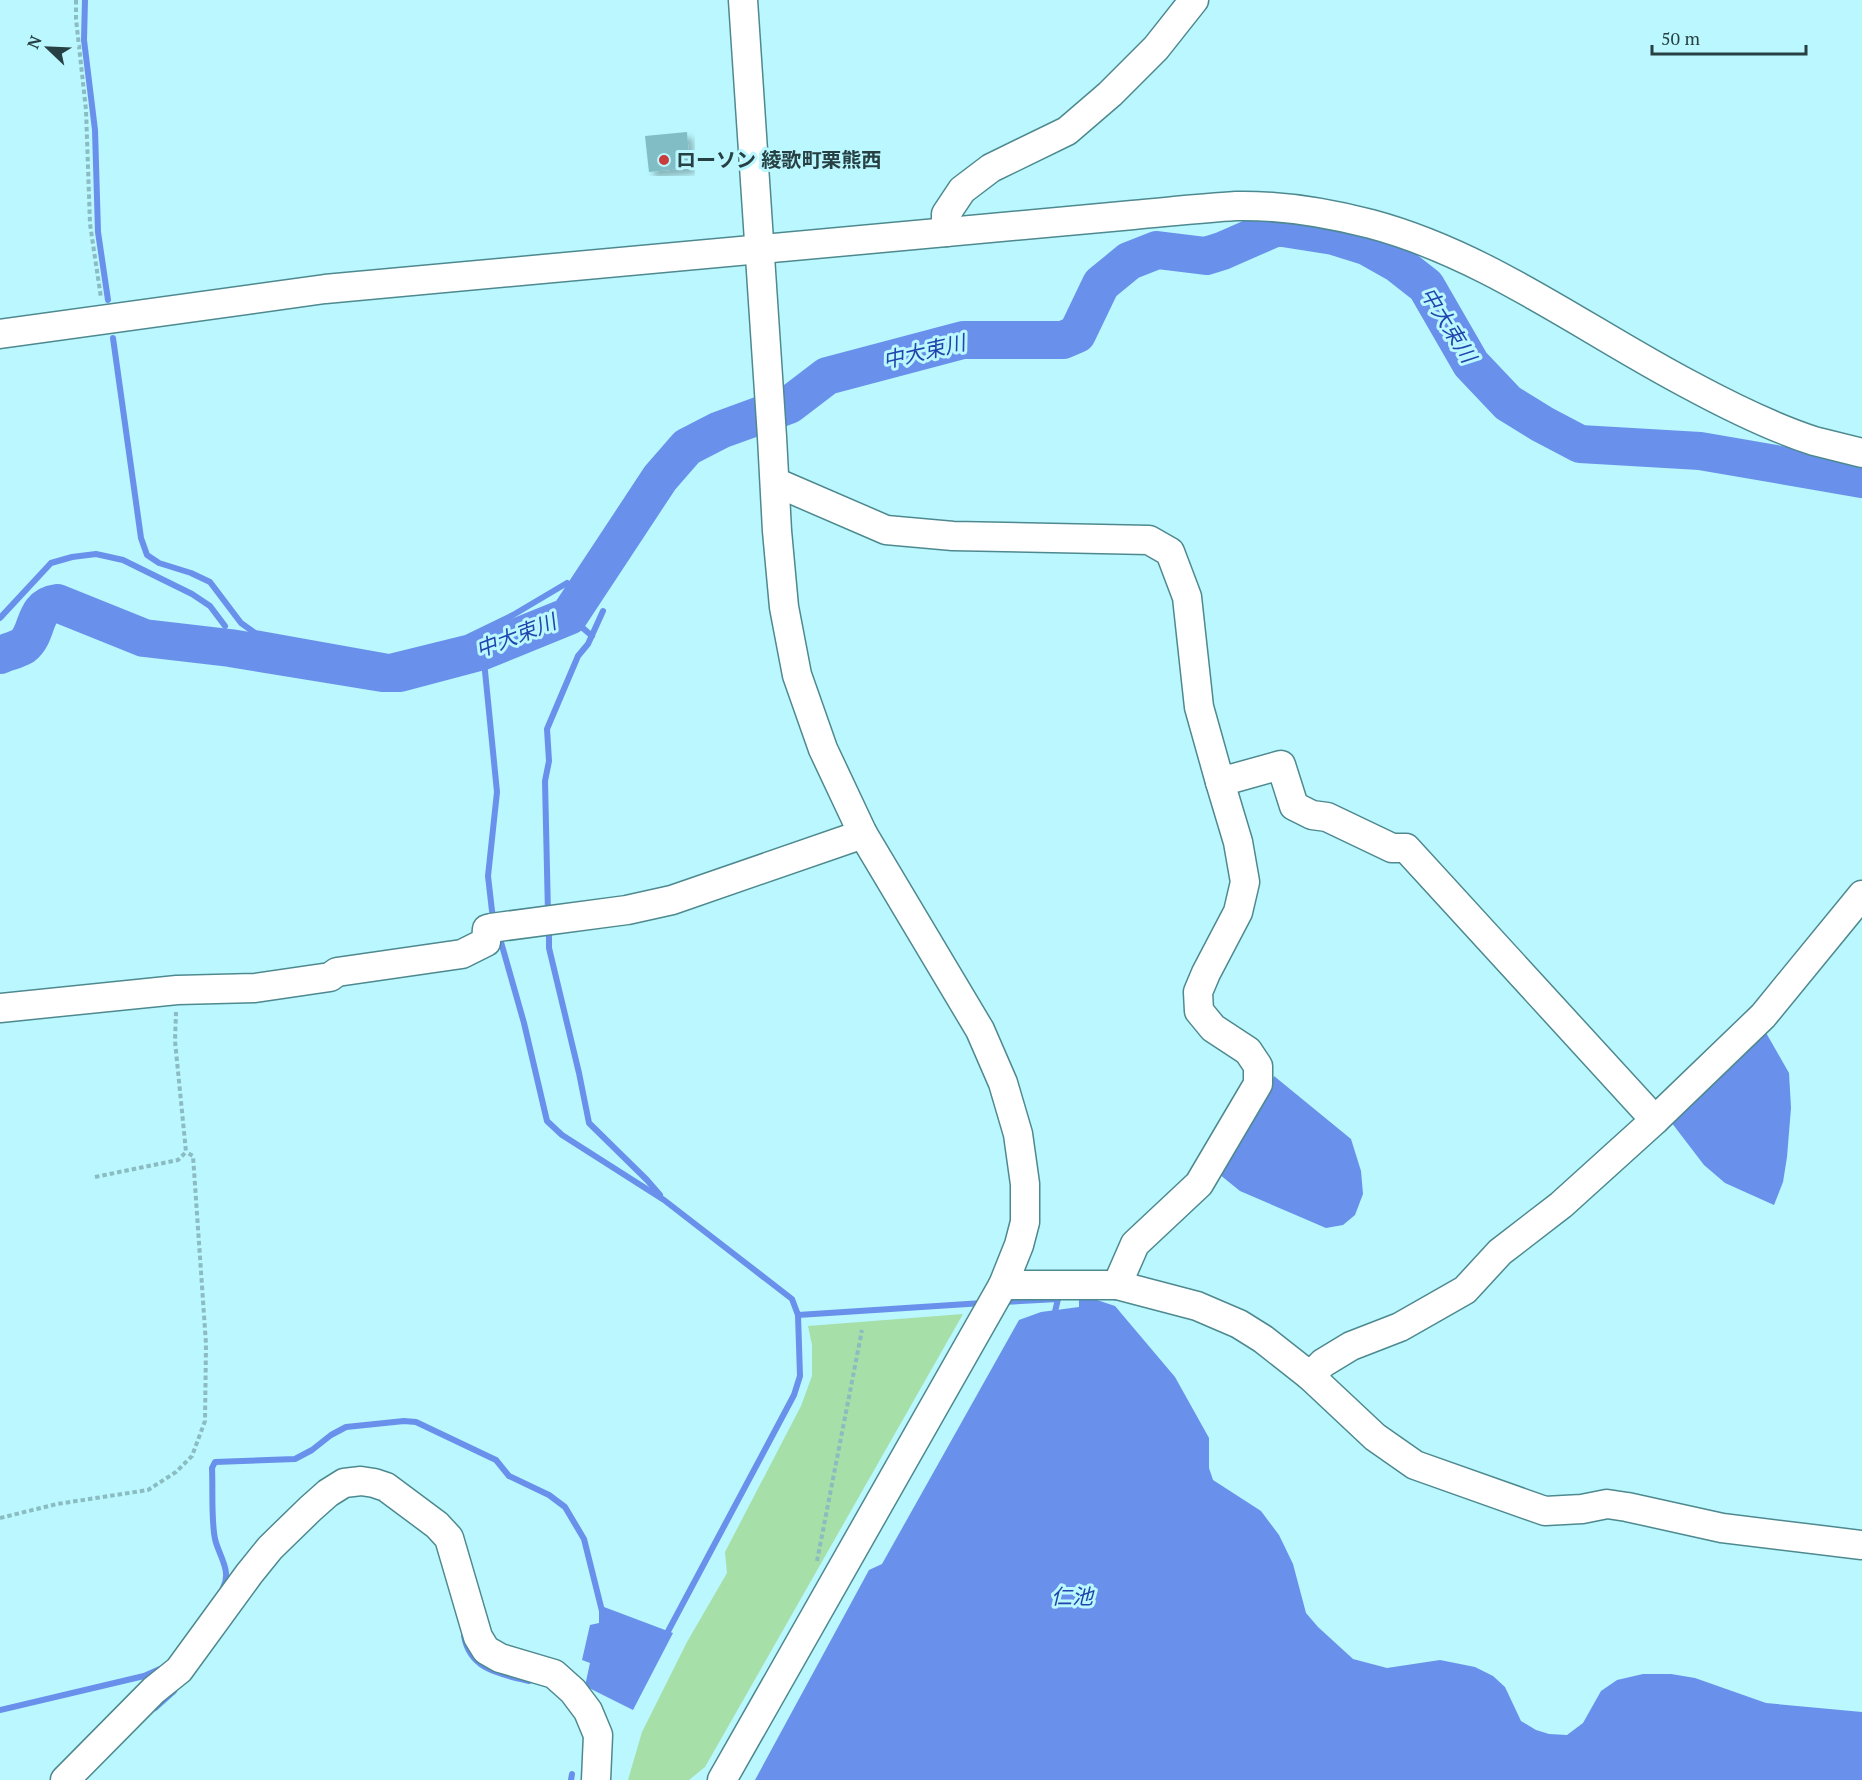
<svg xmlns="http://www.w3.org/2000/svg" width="1862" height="1780" font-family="'PT Serif','Noto Sans JP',serif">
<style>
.green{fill:#a6dfa7}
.water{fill:#6990eb}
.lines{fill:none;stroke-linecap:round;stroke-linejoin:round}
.stream{stroke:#6990eb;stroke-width:6}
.river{stroke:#6990eb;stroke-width:38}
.building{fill:#81bdc4;filter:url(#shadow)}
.minor-casing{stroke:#4e898f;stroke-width:31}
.path{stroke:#8bbcc2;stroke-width:4;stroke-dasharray:4.5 3;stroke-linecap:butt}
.minor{stroke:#fff;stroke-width:28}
.poi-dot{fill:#ca3b3b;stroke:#baf7fe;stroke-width:2}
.labels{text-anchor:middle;stroke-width:6;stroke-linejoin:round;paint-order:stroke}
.poi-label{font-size:20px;font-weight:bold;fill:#274043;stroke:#baf7fe;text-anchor:start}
.water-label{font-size:21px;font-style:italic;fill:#2144ad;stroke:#baf7fe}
</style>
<defs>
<filter id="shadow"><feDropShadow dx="5.5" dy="5.5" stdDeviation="3" flood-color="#0004"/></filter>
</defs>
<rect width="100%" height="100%" fill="#baf7fe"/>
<path class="green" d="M 963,1314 L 705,1767 L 689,1780 L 628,1780 L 642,1732 L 687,1642 L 727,1573 L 725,1552 L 801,1406 L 812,1376 L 812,1345 L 808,1326 Z"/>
<g class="water">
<path d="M 1765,1031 L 1789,1073 L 1791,1108 L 1787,1157 L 1783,1182 L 1774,1205 L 1725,1183 L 1704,1165 L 1668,1118 Z"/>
<path d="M 1274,1076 L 1351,1139 L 1361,1171 L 1363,1194 L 1355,1215 L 1343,1225 L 1326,1228 L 1240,1191 L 1219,1174 L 1268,1091 Z"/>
<path d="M 1097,1292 L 1097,1300 L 1115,1306 L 1175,1377 L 1209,1438 L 1209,1468 L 1213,1480 L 1261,1511 L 1279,1535 L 1293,1564 L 1306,1613 L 1318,1627 L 1353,1659 L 1387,1668 L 1440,1660 L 1475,1667 L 1493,1676 L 1505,1687 L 1521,1721 L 1536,1730 L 1549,1734 L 1567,1735 L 1583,1723 L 1601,1691 L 1617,1680 L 1643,1674 L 1671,1674 L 1695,1678 L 1766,1703 L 1862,1712 L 1862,1780 L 755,1780 L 869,1570 L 882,1564 L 1019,1320 L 1041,1312 L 1079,1307 L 1079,1293 Z"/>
<path d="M 604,1607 L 673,1633 L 633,1710 L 585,1686 L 590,1663 L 582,1660 L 590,1625 L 599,1623 L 599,1609 Z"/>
</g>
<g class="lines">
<g class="stream">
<path d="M 85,0 L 84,40 L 95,130 L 98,232 L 108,300"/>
<path d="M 113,338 L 141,538 L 147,555 L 159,563 L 191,573 L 210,582 L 241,623 L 255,633 L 389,657 L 466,638 L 513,615 L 567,583"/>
<path d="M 569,616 L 592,636"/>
<path d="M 0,618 L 51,563 L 72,557 L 96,554 L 123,560 L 192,594 L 210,606 L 225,626"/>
<path d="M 483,651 L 497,792 L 488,876 L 492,911 L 494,920"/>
<path d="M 548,914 L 545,781 L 549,761 L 547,729 L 578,656 L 588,644 L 603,611"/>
<path d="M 549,927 L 549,948 L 579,1073 L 589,1123 L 647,1180 L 660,1195"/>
<path d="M 499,935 L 524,1023 L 547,1121 L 562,1135 L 664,1200 L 792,1299 L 798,1315 L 983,1303"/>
<path d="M 1002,1302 L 1058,1299 L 1054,1316"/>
<path d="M 223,1588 C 232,1571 219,1556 215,1539 C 211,1519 213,1489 212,1468 L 215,1462 L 295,1459 L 312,1450 L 331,1435 L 346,1427 L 404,1421 L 416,1422 L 496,1460 L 509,1476 L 549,1495 L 565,1507 L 584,1539 L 603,1615"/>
<path d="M 464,1636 C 470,1670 500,1674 529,1681"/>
<path d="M 665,1637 L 794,1395 L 800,1376 L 798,1315"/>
<path d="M 155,1708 L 174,1691"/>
<path d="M 0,1710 L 144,1676 L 160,1669"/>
<path d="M 571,1780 L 572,1774"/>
</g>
<path class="river" d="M 0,655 C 7,652 16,650 23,646 C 39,634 32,606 57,603 L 144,638 L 230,648 L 383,673 L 400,673 L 483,651 L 569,616 L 660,478 L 687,447 L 720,430 L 789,405 L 827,376 L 963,340 L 1063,340 L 1077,334 L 1101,284 L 1129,261 L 1157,250 L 1206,256 L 1222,251 L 1277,227 L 1334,236 L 1366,246 L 1398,264 L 1426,286 L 1471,364 L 1508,403 L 1542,424 L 1580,444 L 1700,451 L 1862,479"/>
</g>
<path class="building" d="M 687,132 L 690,168 L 649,172 L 645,136 Z"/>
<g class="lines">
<g class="minor-casing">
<g id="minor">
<path d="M 946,232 L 946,214 L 962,190 L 991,168 L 1067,131 L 1110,94 L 1156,48 L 1194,0"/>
<path d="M 0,334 L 325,289 L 1133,215 C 1167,212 1202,208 1236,206 C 1281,205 1328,213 1371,224 C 1487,255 1585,330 1690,385 C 1729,406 1771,427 1814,441 C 1830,445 1846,449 1862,453"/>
<path d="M 775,482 L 886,530 L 953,536 L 1149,540 L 1170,552 L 1187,597 L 1199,707 L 1220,782 L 1281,765 L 1294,806 L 1312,815 L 1327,817 L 1392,848 L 1406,848 L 1655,1120"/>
<path d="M 0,1008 L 177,990 L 255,988 L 330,977 L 337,972 L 462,954 L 486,942 L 487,929 L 491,928 L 627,910 L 672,900 L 863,834"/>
<path d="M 1003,1285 L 1117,1285 L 1197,1306 L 1239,1324 L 1263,1339 L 1310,1376 L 1375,1437 L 1415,1465 L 1545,1511 L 1582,1509 L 1607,1504 L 1627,1507 L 1722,1528 L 1862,1545"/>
<path d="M 1117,1285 L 1135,1244 L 1199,1184 L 1258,1084 L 1258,1066 L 1248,1051 L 1213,1028 L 1199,1011 L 1198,992 L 1206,973 L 1238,912 L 1245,882 L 1238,842 L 1220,782"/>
<path d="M 1310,1376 L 1323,1363 L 1351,1346 L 1400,1327 L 1465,1290 L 1500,1252 L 1561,1205 L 1655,1120 L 1763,1016 L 1862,895"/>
<path d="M 65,1780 L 154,1690 L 179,1670 L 249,1574 L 270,1548 L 310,1509 L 328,1493 L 344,1483 L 361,1481 L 374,1483 L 386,1487 L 437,1525 L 449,1538 L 478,1637 L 486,1650 L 500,1658 L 554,1674 L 573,1691 L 588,1711 L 598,1735 L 596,1780"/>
<path d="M 722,1780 L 1003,1285 L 1019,1245 L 1025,1222 L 1025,1184 L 1018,1134 L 1003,1083 L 980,1030 L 863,834 L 823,749 L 797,675 L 784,607 L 777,531 L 772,437 L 743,0"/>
</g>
</g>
<g class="path">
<path d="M 76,0 L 76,19 L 86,110 L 90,224 L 101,298"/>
<path d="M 95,1177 L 178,1160 L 186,1152 L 175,1041 L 176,1012"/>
<path d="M 0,1518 L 57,1504 L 148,1490 L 176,1472 L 192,1456 L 205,1421 L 206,1344 L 193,1156 L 186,1152"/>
<path d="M 817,1561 L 862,1330"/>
</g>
<use href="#minor" class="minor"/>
</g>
<circle class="poi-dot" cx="664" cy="160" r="6"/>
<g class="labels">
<g class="poi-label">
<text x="676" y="167">ローソン 綾歌町栗熊西</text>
</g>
<g class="water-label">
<text transform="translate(1448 325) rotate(58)" y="7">中大束川</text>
<text transform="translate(924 352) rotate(-13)" y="7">中大束川</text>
<text transform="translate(516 636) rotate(-21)" y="7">中大束川</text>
<text x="1072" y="1604">仁池</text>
</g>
</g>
<g transform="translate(48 48) rotate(293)" stroke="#baf7fe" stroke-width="4.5" paint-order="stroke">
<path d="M0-4.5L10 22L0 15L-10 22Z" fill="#274043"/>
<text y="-9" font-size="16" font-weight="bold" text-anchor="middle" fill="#274043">N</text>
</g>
<path d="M1652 45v9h154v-9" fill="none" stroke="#274043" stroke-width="3"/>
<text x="1661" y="45" font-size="18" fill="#274043" stroke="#baf7fe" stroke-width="4.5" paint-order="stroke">50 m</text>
</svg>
